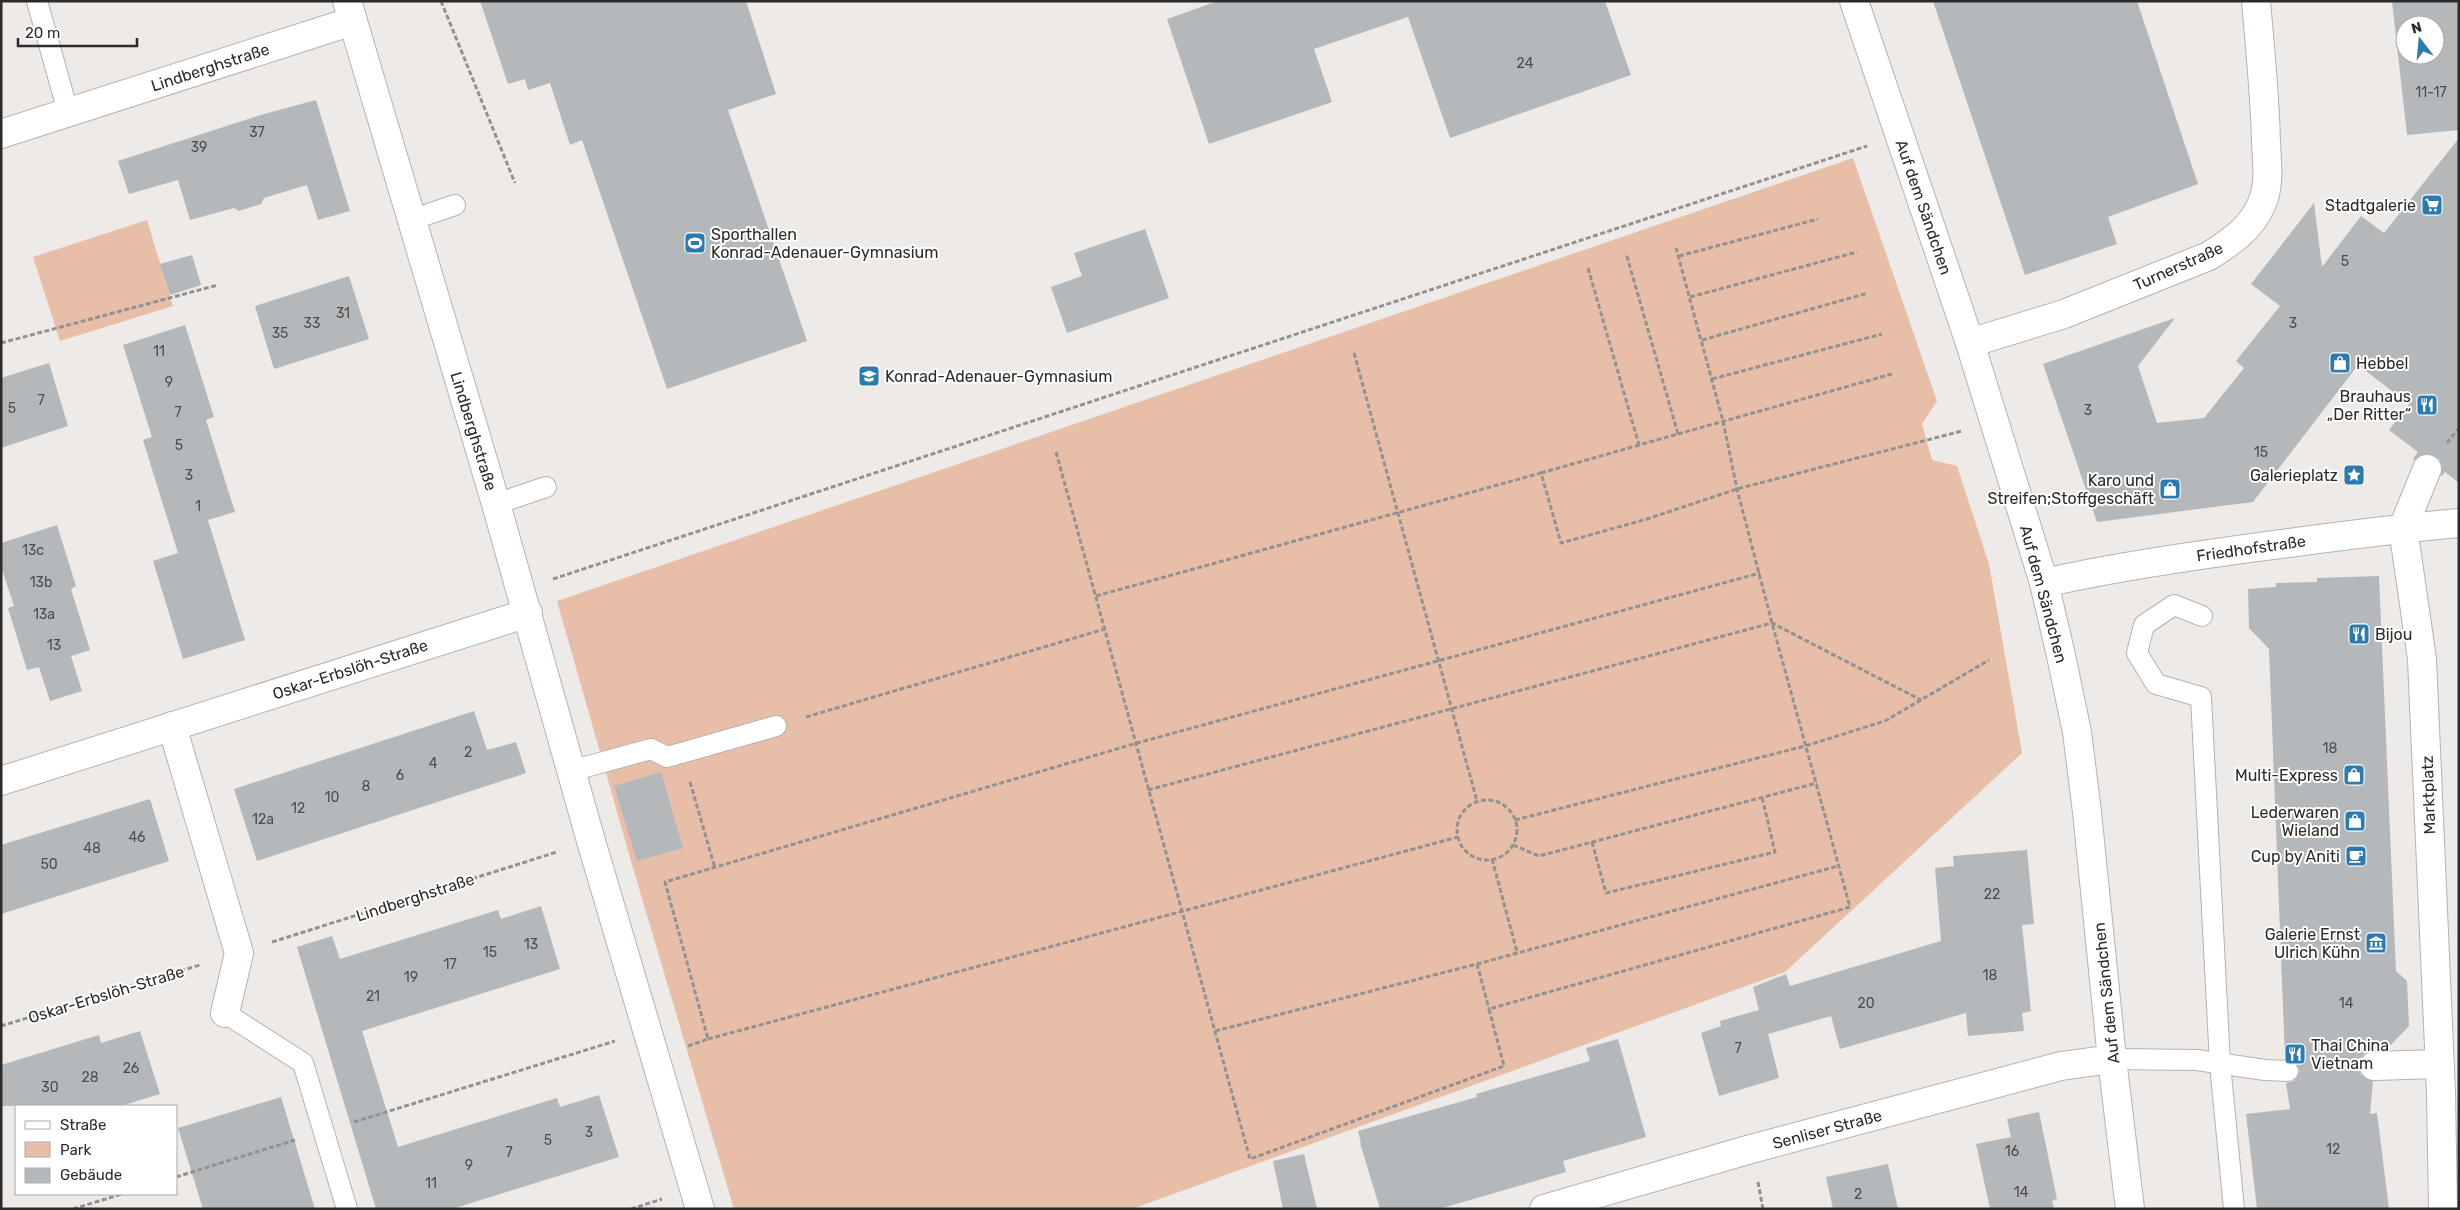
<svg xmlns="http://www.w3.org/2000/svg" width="2460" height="1210" font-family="Rubik,sans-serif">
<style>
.green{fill:#e7bea7}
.building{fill:#b5b8bb;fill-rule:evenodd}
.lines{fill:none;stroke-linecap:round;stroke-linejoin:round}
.lane-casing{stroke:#b6b2b1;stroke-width:22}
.street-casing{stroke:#b6b2b1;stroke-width:30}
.path{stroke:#949291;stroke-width:3;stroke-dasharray:5 2.5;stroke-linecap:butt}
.lane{stroke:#fff;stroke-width:20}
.street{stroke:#fff;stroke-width:28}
.labels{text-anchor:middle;stroke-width:4;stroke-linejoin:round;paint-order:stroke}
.number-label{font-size:14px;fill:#4e4e4e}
.street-label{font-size:16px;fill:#2c2b2a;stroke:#fff}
.poi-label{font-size:16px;fill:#2c2b2a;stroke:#fff;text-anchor:end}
</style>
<rect width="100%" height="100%" fill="#edeae8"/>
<g class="green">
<path d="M 1853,158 L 1937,401 L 1922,424 L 1932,460 L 1957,466 L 1989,564 L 2022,753 L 1785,972 L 1132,1209 L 734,1209 L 633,868 L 557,601 Z"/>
<path d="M 147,220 L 173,306 L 60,341 L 33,257 Z"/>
</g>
<g class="building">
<path d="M 480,1 L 746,1 L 776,94 L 728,110 L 807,341 L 667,389 L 582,140 L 570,145 L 550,83 L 528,90 L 525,79 L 508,84 Z"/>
<path d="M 1218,1 L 1605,1 L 1631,75 L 1450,138 L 1408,17 L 1314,49 L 1332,102 L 1209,144 L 1167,19 Z"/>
<path d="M 1933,1 L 2137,1 L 2198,184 L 2108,217 L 2117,244 L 2025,275 Z"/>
<path d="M 2392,1 L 2459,1 L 2459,130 L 2407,135 ZM 2405,25 L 2435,25 L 2435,55 L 2405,55 Z"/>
<path d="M 316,100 L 350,211 L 318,220 L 307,185 L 264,198 L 261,204 L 239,211 L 234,208 L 190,220 L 178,180 L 129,194 L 118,161 L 264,114 Z"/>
<path d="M 2459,138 L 2459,483 L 2445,472 L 2441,477 L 2442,466 L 2439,459 L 2433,455 L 2424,454 L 2415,460 L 2413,459 L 2418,452 L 2389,430 L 2409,404 L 2358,365 L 2253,502 L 2097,522 L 2043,364 L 2175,318 L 2138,366 L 2157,423 L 2204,418 L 2244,368 L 2236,361 L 2280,306 L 2251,284 L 2314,203 L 2322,267 L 2361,216 L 2384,233 Z"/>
<path d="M 1145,229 L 1169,298 L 1067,333 L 1051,287 L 1082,276 L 1074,253 Z"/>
<path d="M 192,255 L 201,285 L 170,295 L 160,264 Z"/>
<path d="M 349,276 L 369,339 L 274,369 L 255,306 Z"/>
<path d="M 185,325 L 214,417 L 206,420 L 235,512 L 208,520 L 245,640 L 183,659 L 153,561 L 178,553 L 143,440 L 152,437 L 123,345 Z"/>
<path d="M 49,363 L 68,426 L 1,448 L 1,378 Z"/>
<path d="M 57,525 L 76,586 L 71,589 L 90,650 L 71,656 L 82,691 L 50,701 L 39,667 L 27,670 L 8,608 L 14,606 L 1,566 L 1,543 Z"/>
<path d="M 2379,576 L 2396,971 L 2407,981 L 2409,1026 L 2386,1050 L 2365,1053 L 2360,1059 L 2358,1066 L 2361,1075 L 2373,1081 L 2370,1114 L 2377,1113 L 2389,1209 L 2257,1209 L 2246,1114 L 2290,1109 L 2286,1083 L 2294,1081 L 2300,1071 L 2295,1061 L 2285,1059 L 2269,649 L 2249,628 L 2248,589 L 2276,587 L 2276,583 L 2317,582 L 2317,578 Z"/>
<path d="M 474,711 L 487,750 L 516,742 L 526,773 L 257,861 L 234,789 Z"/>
<path d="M 661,772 L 683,848 L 637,861 L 614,786 Z"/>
<path d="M 150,799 L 169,861 L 1,914 L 1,845 Z"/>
<path d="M 2027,850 L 2034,924 L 2022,925 L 2031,1011 L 2022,1013 L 2024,1031 L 1968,1036 L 1966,1013 L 1840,1049 L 1831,1016 L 1768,1034 L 1779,1078 L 1719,1096 L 1701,1033 L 1721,1026 L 1720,1021 L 1759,1010 L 1753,987 L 1786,974 L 1790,986 L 1941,941 L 1935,868 L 1954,866 L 1953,856 Z"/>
<path d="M 541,906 L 560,969 L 362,1031 L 398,1147 L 557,1098 L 560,1107 L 599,1095 L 619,1157 L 452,1209 L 376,1209 L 297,947 L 332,936 L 340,959 L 498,910 L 501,919 Z"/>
<path d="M 140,1031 L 160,1094 L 121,1106 L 1,1106 L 1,1065 L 99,1035 L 101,1043 Z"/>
<path d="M 1618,1039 L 1646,1137 L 1563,1161 L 1566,1172 L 1439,1209 L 1380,1209 L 1360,1143 L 1361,1143 L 1358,1131 L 1477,1097 L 1476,1094 L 1590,1061 L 1586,1048 Z"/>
<path d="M 281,1097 L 315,1209 L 203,1209 L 178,1128 Z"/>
<path d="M 2039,1112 L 2057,1199 L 2052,1201 L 2054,1209 L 1990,1209 L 1976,1144 L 2011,1137 L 2007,1119 Z"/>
<path d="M 1304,1154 L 1317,1209 L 1283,1209 L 1273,1161 Z"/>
<path d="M 1888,1164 L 1898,1209 L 1833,1209 L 1826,1177 Z"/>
</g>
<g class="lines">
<g class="lane-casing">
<g id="lane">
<path d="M 37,1 L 68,112"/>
<path d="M 411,220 L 455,205"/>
<path d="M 496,504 L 546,487"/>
<path d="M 2202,616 L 2174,605 L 2144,625 L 2137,653 L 2156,684 L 2201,697 L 2220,1064 L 2234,1209"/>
<path d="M 571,771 L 651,749 L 667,757 L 776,726"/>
<path d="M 225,1013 L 303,1063 L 347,1209"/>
<path d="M 2112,1059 L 2197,1060 L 2265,1070 L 2288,1071"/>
</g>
</g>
<g class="street-casing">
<g id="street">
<path d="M 347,1 L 496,504 L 591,841 L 700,1209"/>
<path d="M 1854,1 L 1970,343 L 2044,583 L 2060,651 L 2077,732 L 2087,812 L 2112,1059 L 2130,1209"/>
<path d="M 1,134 L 353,21"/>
<path d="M 1970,343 L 2064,314 L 2209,256 C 2231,242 2252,228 2262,203 C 2270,184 2267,163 2266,143 C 2265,95 2260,48 2256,1"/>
<path d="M 2403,528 L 2422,659 L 2441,1093 L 2443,1209"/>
<path d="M 2403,528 L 2427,469"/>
<path d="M 2044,583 C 2115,567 2186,557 2258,547 C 2325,538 2392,529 2459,523"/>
<path d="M 172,726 L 239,953 L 225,1013"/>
<path d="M 1,781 L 528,613"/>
<path d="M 2374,1066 L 2439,1064"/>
<path d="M 1544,1209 L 1751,1149 L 2061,1066 L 2112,1059"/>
</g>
</g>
<g class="path">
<path d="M 441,1 L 515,183"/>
<path d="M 1679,256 L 1818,219"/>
<path d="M 1588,268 L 1639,445 L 1678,434 L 1626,253"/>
<path d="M 1690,297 L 1857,252"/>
<path d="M 1702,340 L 1868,293"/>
<path d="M 1,343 L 218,285"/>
<path d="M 1354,353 L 1477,801"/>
<path d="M 1712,379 L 1882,334"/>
<path d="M 1678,434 L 1892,374"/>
<path d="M 2447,443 L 2459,428"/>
<path d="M 1056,452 L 1250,1159 L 1504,1066 L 1489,1009 L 1850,907 L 1772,623 L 1737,489 L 1723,421 L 1676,248"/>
<path d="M 1541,473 L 1639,445"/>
<path d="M 553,579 L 1867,146"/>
<path d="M 1096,596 L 1541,473 L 1561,543 L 1647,519 L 1737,489 L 1962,431"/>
<path d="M 806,717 L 1105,629"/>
<path d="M 690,782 L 715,868"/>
<path d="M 1148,790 L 1772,623 L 1921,700"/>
<circle cx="1487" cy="830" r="30"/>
<path d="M 1515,820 L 1805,746 L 1885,721 L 1989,660"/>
<path d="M 1592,842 L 1606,893 L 1775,852 L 1762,797"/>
<path d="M 1513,845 L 1539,856 L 1817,783"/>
<path d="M 1492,859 L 1517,952"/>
<path d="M 272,942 L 557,852"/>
<path d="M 1477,964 L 1489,1009"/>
<path d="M 1,1026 L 200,965"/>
<path d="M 1215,1031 L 1477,964 L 1838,866"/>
<path d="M 708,1039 L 1458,837"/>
<path d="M 688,1046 L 708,1039 L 665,882 L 1137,743 L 1760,573"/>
<path d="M 354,1122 L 615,1041"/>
<path d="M 176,1177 L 295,1140"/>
<path d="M 1758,1182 L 1763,1209"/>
<path d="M 73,1209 L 122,1194"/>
<path d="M 631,1209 L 662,1199"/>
</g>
<use href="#lane" class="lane"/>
<use href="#street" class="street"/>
</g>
<defs>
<g id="supermarket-square" transform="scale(1.125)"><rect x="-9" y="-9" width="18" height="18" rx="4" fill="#2d7bad" stroke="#fff"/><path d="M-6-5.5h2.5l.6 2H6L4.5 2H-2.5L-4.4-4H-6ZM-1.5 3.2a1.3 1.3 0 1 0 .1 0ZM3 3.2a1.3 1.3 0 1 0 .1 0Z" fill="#fff"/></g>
<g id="stadium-square" transform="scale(1.125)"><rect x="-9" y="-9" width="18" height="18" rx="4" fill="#2d7bad" stroke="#fff"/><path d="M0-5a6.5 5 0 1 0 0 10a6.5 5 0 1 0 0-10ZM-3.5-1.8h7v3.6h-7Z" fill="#fff"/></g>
<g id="shop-square" transform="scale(1.125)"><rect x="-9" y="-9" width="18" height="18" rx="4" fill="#2d7bad" stroke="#fff"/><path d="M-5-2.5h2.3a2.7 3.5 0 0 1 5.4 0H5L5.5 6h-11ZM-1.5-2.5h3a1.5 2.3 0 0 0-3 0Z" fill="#fff"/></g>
<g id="school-square" transform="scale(1.125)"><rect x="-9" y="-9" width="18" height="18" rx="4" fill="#2d7bad" stroke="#fff"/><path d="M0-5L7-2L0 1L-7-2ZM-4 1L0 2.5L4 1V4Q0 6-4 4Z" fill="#fff"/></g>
<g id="restaurant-square" transform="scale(1.125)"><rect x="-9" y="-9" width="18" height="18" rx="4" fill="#2d7bad" stroke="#fff"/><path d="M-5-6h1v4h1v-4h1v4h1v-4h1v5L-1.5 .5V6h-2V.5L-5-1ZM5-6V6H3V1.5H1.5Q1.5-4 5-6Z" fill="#fff"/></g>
<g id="sight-square" transform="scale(1.125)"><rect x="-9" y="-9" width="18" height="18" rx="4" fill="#2d7bad" stroke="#fff"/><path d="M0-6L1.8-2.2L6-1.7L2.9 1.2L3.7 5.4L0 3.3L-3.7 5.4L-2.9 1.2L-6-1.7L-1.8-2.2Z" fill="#fff"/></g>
<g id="cafe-square" transform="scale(1.125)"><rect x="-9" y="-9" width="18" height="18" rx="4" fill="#2d7bad" stroke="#fff"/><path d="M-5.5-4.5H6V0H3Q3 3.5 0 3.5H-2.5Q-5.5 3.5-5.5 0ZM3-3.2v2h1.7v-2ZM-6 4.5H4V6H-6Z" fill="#fff"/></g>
<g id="museum-square" transform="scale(1.125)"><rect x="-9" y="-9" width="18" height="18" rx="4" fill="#2d7bad" stroke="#fff"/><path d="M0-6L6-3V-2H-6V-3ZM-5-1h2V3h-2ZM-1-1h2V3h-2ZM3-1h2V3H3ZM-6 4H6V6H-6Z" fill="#fff"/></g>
</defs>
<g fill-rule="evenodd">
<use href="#supermarket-square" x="2432" y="205"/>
<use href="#stadium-square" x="695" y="243"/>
<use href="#shop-square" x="2340" y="363"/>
<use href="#school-square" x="869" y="376"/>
<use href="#restaurant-square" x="2427" y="405"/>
<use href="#sight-square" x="2354" y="475"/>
<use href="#shop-square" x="2170" y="489"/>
<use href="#restaurant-square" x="2359" y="634"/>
<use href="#shop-square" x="2354" y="775"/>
<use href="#shop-square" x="2355" y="821"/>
<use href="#cafe-square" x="2356" y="856"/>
<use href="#museum-square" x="2376" y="943"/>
<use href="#restaurant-square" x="2295" y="1054"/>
</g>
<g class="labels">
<g class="number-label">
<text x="1525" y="68">24</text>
<text x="2431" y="97">11-17</text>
<text x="257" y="137">37</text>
<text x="199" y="152">39</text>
<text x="2345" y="266">5</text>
<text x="343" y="318">31</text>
<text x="312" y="328">33</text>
<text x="2293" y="328">3</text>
<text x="280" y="338">35</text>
<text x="159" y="356">11</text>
<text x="169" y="387">9</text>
<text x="41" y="405">7</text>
<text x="12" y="413">5</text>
<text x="2088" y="415">3</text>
<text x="178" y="417">7</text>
<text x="179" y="450">5</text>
<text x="2261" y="457">15</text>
<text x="189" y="480">3</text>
<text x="198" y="511">1</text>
<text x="33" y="555">13c</text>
<text x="41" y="587">13b</text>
<text x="44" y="619">13a</text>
<text x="54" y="650">13</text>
<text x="2330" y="753">18</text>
<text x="468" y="757">2</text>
<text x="433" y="768">4</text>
<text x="400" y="780">6</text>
<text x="366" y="791">8</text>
<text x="332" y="802">10</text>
<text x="298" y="813">12</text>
<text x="263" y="824">12a</text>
<text x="137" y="842">46</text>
<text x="92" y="853">48</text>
<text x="49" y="869">50</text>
<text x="1992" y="899">22</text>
<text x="531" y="949">13</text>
<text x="490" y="957">15</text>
<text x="450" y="969">17</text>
<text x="1990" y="980">18</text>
<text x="411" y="982">19</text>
<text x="373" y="1001">21</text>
<text x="1866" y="1008">20</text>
<text x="2346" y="1008">14</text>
<text x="1738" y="1053">7</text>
<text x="131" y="1073">26</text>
<text x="90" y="1082">28</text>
<text x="50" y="1092">30</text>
<text x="589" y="1137">3</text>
<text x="548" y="1145">5</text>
<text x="2333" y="1154">12</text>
<text x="2012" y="1156">16</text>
<text x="509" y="1157">7</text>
<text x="469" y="1170">9</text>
<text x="431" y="1188">11</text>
<text x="2021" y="1197">14</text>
<text x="1858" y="1199">2</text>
</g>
<g class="street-label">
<text transform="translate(210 67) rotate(-18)" y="6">Lindberghstraße</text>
<text transform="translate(1924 207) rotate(71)" y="6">Auf dem Sändchen</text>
<text transform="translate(2178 266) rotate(-24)" y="6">Turnerstraße</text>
<text transform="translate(474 431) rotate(73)" y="6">Lindberghstraße</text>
<text transform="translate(2251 548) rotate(-8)" y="6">Friedhofstraße</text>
<text transform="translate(2044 594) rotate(75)" y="6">Auf dem Sändchen</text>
<text transform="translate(350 669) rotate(-18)" y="6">Oskar-Erbslöh-Straße</text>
<text transform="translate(2428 795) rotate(-92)" y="6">Marktplatz</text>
<text transform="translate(415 897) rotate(-18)" y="6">Lindberghstraße</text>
<text transform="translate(2106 993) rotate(-96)" y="6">Auf dem Sändchen</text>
<text transform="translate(106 994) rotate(-17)" y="6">Oskar-Erbslöh-Straße</text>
<text transform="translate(1827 1129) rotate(-15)" y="6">Senliser Straße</text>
</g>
<g class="poi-label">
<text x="2416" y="211">Stadtgalerie</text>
<text x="711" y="240" text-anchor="start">Sporthallen<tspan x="711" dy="18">Konrad-Adenauer-Gymnasium</tspan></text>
<text x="2356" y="369" text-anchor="start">Hebbel</text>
<text x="885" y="382" text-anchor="start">Konrad-Adenauer-Gymnasium</text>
<text x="2411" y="402">Brauhaus<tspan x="2411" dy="18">„Der Ritter“</tspan></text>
<text x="2338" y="481">Galerieplatz</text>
<text x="2154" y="486">Karo und<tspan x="2154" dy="18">Streifen;Stoffgeschäft</tspan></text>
<text x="2375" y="640" text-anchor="start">Bijou</text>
<text x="2338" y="781">Multi-Express</text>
<text x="2339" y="818">Lederwaren<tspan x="2339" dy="18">Wieland</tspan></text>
<text x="2340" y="862">Cup by Aniti</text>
<text x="2360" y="940">Galerie Ernst<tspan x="2360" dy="18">Ulrich Kühn</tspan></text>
<text x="2311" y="1051" text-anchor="start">Thai China<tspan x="2311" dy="18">Vietnam</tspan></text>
</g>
</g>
<rect width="2460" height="1210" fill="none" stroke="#2c2b2a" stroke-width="5"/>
<rect x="15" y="1105" width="162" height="90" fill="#ffffff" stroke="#abaaaa"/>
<rect x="25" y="1121" width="25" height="8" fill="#ffffff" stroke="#abaaaa"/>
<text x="60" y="1130" font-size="15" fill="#2c2b2a">Straße</text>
<rect x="25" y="1142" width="25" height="15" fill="#e7bea7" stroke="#abaaaa"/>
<text x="60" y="1155" font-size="15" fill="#2c2b2a">Park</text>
<rect x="25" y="1168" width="25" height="15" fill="#b5b8bb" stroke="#abaaaa"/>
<text x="60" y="1180" font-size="15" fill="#2c2b2a">Gebäude</text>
<g transform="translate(2420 40) rotate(344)"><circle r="24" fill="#ffffff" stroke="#abaaaa"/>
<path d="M0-4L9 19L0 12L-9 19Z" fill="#2d7bad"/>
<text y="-8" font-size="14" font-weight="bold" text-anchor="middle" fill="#2c2b2a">N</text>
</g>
<path d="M18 38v8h119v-8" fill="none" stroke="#2c2b2a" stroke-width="2.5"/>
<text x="25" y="38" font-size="15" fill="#2c2b2a" stroke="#ffffff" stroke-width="4" paint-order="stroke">20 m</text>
</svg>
